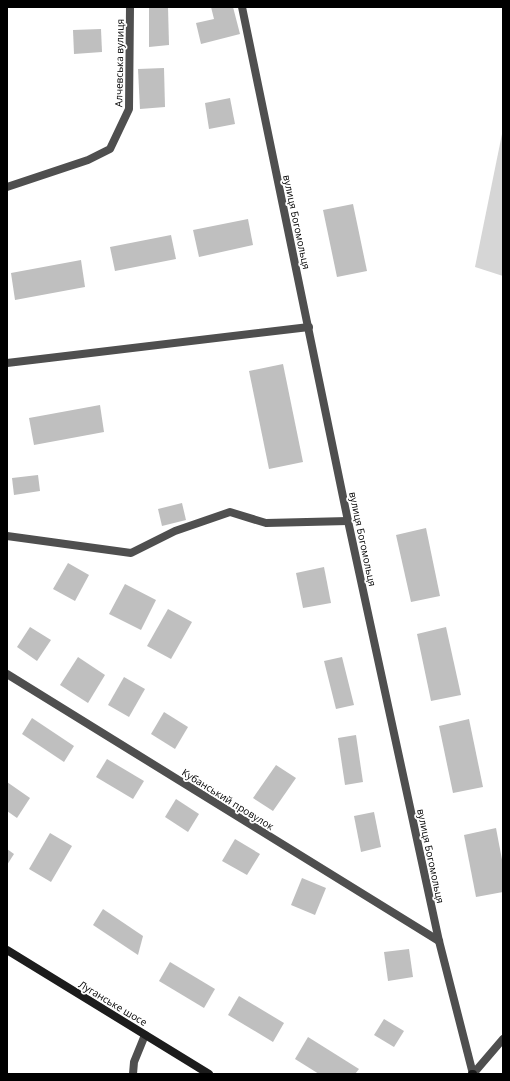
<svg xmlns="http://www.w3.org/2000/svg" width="510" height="1081" font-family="'Open Sans',sans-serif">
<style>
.green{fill:#d6d6d6}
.building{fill:#bfbfbf}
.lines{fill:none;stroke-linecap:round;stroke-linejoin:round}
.minor{stroke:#4f4f4f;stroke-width:8}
.tertiary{stroke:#4f4f4f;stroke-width:8}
.secondary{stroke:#1c1c1c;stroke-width:8}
.labels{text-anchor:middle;stroke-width:3.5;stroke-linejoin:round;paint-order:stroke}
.street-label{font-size:10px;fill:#000;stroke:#fff}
</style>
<rect width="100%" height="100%" fill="#fff"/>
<path class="green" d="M 503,129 L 503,276 L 475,267 Z"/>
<g class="building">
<path d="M 149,7 L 168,7 L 169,45 L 149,47 Z"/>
<path d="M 211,7 L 233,7 L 240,34 L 201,44 L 196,23 L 214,19 Z"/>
<path d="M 101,29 L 102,52 L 74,54 L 73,30 Z"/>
<path d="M 164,68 L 165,107 L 140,109 L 138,69 Z"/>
<path d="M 230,98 L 235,124 L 209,129 L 205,103 Z"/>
<path d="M 353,204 L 367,271 L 337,277 L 323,210 Z"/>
<path d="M 248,219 L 253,245 L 199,257 L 193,230 Z"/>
<path d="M 171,235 L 176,259 L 115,271 L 110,247 Z"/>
<path d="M 81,260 L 85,287 L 15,300 L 11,273 Z"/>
<path d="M 283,364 L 303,462 L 269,469 L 249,371 Z"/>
<path d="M 100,405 L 104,432 L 34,445 L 29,418 Z"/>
<path d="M 38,475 L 40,491 L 14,495 L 12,478 Z"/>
<path d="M 182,503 L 186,520 L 162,526 L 158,509 Z"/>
<path d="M 426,528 L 440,596 L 411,602 L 396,535 Z"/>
<path d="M 68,563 L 89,575 L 75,601 L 53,589 Z"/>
<path d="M 324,567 L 331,603 L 303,608 L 296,573 Z"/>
<path d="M 125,584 L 156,600 L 141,630 L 109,614 Z"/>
<path d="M 168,609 L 192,622 L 171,659 L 147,646 Z"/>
<path d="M 30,627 L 51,640 L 37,661 L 17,647 Z"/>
<path d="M 446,627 L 461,695 L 431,701 L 417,634 Z"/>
<path d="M 78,657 L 105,675 L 88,703 L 60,685 Z"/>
<path d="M 342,657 L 354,705 L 336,709 L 324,661 Z"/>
<path d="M 124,677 L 145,689 L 129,717 L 108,705 Z"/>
<path d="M 164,712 L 188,727 L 175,749 L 151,734 Z"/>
<path d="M 32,718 L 74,746 L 64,762 L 22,734 Z"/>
<path d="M 469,719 L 483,787 L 453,793 L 439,726 Z"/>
<path d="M 356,735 L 363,782 L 345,785 L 338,738 Z"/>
<path d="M 107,759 L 144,781 L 133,799 L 96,777 Z"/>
<path d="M 276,765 L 296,778 L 273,811 L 253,798 Z"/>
<path d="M 7,782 L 30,798 L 17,818 L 7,811 Z"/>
<path d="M 176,799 L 199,814 L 188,832 L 165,817 Z"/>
<path d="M 374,812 L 381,847 L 361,852 L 354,816 Z"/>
<path d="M 496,828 L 503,865 L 503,892 L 476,897 L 464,835 Z"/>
<path d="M 50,833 L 72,846 L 51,882 L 29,869 Z"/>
<path d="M 235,839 L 260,854 L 247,875 L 222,861 Z"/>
<path d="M 7,849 L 14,854 L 7,865 Z"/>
<path d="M 302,878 L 326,888 L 315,915 L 291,905 Z"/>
<path d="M 103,909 L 143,936 L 138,955 L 93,925 Z"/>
<path d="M 409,949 L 413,977 L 388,981 L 384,952 Z"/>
<path d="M 170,962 L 215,989 L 204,1008 L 159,981 Z"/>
<path d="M 239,996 L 284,1023 L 273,1042 L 228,1015 Z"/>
<path d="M 384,1019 L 404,1031 L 394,1047 L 374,1035 Z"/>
<path d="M 308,1037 L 359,1069 L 355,1074 L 319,1074 L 295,1059 Z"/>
</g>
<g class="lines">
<g class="minor">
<path d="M 242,7 L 348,521 L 439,941 L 473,1074"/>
<path d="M 7,187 L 88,160 L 110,149 L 129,109 L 130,7"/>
<path d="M 7,363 L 309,327"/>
<path d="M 7,536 L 131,553 L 175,531 L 230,512 L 266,523 L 348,521"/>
<path d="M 7,674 L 439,941"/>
<path d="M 133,1074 L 134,1062 L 145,1035"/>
</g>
<path class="tertiary" d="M 473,1074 L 503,1039"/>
<g class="secondary">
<path d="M 7,950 L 209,1074"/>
<path d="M 472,1074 L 473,1074"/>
</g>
</g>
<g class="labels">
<g class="street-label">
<text transform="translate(119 63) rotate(-89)" y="4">Алчевська вулиця</text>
<text transform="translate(297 222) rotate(78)" y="4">вулиця Богомольця</text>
<text transform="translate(363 539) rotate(78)" y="4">вулиця Богомольця</text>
<text transform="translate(228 799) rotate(32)" y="4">Кубанський провулок</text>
<text transform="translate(431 856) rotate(78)" y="4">вулиця Богомольця</text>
<text transform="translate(113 1003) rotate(31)" y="4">Луганське шосе</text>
</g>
</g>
<rect width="510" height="1081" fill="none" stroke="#000000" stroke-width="16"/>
</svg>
